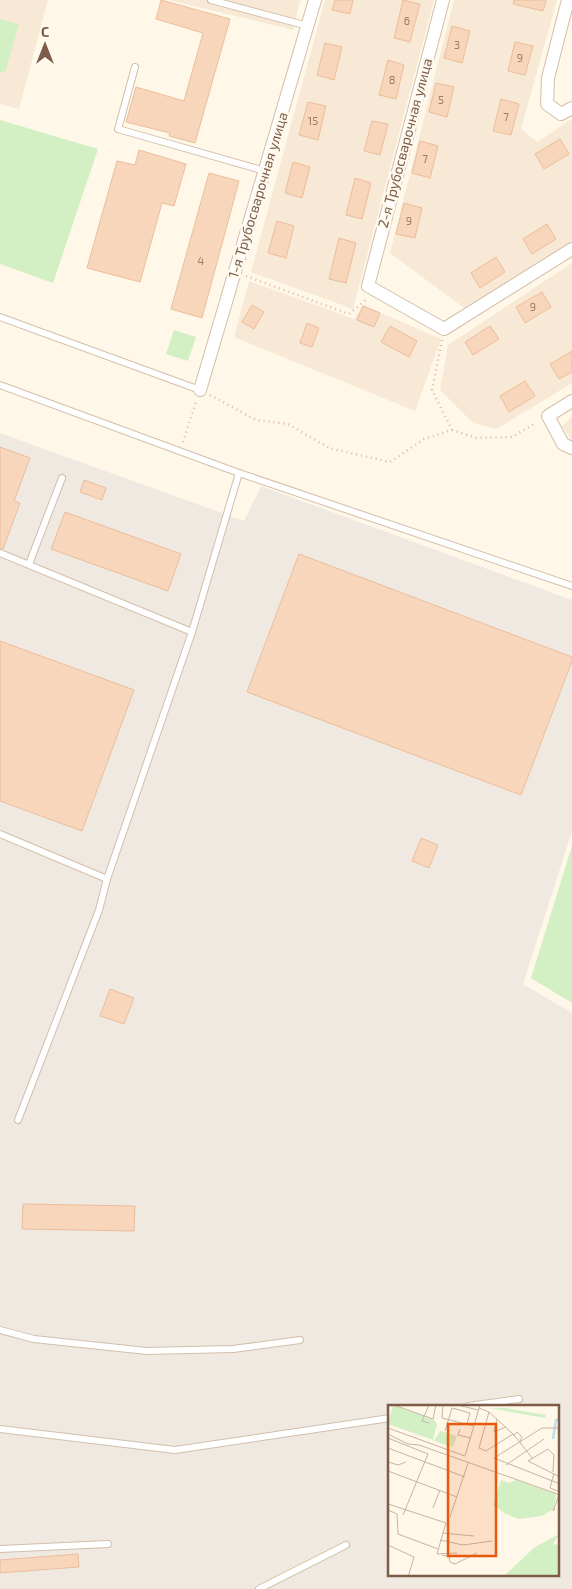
<svg xmlns="http://www.w3.org/2000/svg" width="572" height="1589" font-family="'Exo 2',sans-serif">
<style>
.residential{fill:#f7e9d5}
.industrial{fill:#efe9e1;fill-rule:evenodd}
.green{fill:#d3efc4}
.building{fill:#f7d6bc;stroke:#ecbd9a}
.lines{fill:none;stroke-linecap:round;stroke-linejoin:round}
.service-casing{stroke:#d3bfab;stroke-width:8}
.minor-casing{stroke:#d3bfab;stroke-width:14}
.path{stroke:#ddba9e;stroke-width:2.5;stroke-dasharray:1 4;stroke-linecap:butt}
.service{stroke:#fff;stroke-width:6}
.minor{stroke:#fff;stroke-width:12}
.labels{text-anchor:middle;stroke-width:5;stroke-linejoin:round;paint-order:stroke}
.number-label{font-size:11px;fill:#9c7b65}
.street-label{font-size:14px;fill:#7d5d48;stroke:#fffaf0}
.inset-river{fill:none;stroke:#b9e2eb;stroke-width:2.5}
.inset-road{fill:none;stroke:#c7b4a3;stroke-width:1}
.view{fill:#e8590c;fill-opacity:0.15;stroke:#e8590c;stroke-width:2.5}
.inset-edge{fill:none;stroke:#7d5d48;stroke-width:2.5}
</style>
<rect width="100%" height="100%" fill="#fff7e8"/>
<g class="residential">
<path d="M 0,0 L 48,0 L 19,109 L 0,104 Z"/>
<path d="M 169,0 L 300,0 L 293,30 Z"/>
<path d="M 325,0 L 434,0 L 353,309 L 251,272 Z"/>
<path d="M 454,0 L 557,0 L 521,129 L 537,142 L 572,119 L 572,241 L 464,308 L 390,253 Z"/>
<path d="M 572,263 L 572,383 L 497,429 L 473,423 L 440,390 L 448,345 Z"/>
<path d="M 249,281 L 354,319 L 363,305 L 441,339 L 415,411 L 234,337 Z"/>
<path d="M 572,417 L 572,440 L 562,426 Z"/>
</g>
<path class="industrial" d="M 0,433 L 244,521 L 261,486 L 572,600 L 572,831 L 523,984 L 572,1013 L 572,1589 L 0,1589 ZM 390,1406 L 558,1406 L 558,1575 L 390,1575 Z"/>
<g class="green">
<path d="M 0,19 L 19,24 L 5,73 L 0,72 Z"/>
<path d="M 0,120 L 98,149 L 53,283 L 0,264 Z"/>
<path d="M 174,330 L 196,337 L 188,361 L 166,354 Z"/>
<path d="M 572,846 L 572,1003 L 531,978 Z"/>
</g>
<g class="building">
<path d="M 161,0 L 230,19 L 195,143 L 169,136 L 170,133 L 126,122 L 136,87 L 184,101 L 203,33 L 156,19 Z"/>
<path d="M 335,0 L 353,0 L 350,14 L 332,10 Z"/>
<path d="M 403,0 L 420,4 L 410,42 L 394,38 Z"/>
<path d="M 514,0 L 546,0 L 543,11 L 513,4 Z"/>
<path d="M 452,26 L 470,31 L 462,63 L 444,58 Z"/>
<path d="M 515,42 L 533,46 L 525,75 L 508,71 Z"/>
<path d="M 325,43 L 342,47 L 334,80 L 317,75 Z"/>
<path d="M 388,60 L 404,65 L 396,99 L 379,95 Z"/>
<path d="M 436,83 L 454,87 L 447,117 L 429,112 Z"/>
<path d="M 501,99 L 519,104 L 511,135 L 493,131 Z"/>
<path d="M 308,102 L 326,106 L 318,140 L 299,135 Z"/>
<path d="M 372,121 L 388,124 L 380,155 L 364,151 Z"/>
<path d="M 560,139 L 569,154 L 544,169 L 535,154 Z"/>
<path d="M 420,141 L 438,146 L 430,178 L 412,173 Z"/>
<path d="M 139,150 L 186,164 L 174,206 L 162,203 L 140,282 L 87,268 L 117,161 L 135,165 Z"/>
<path d="M 293,162 L 310,167 L 302,198 L 285,193 Z"/>
<path d="M 209,173 L 239,181 L 202,318 L 171,309 Z"/>
<path d="M 355,178 L 371,183 L 362,219 L 346,215 Z"/>
<path d="M 404,203 L 422,208 L 415,238 L 396,234 Z"/>
<path d="M 277,221 L 294,226 L 286,258 L 268,253 Z"/>
<path d="M 547,224 L 556,239 L 532,254 L 523,239 Z"/>
<path d="M 339,238 L 356,243 L 346,283 L 329,279 Z"/>
<path d="M 496,257 L 505,272 L 480,288 L 471,273 Z"/>
<path d="M 542,292 L 551,307 L 525,323 L 516,307 Z"/>
<path d="M 252,305 L 264,312 L 254,329 L 242,322 Z"/>
<path d="M 363,306 L 380,313 L 374,327 L 357,320 Z"/>
<path d="M 307,323 L 319,328 L 312,347 L 300,343 Z"/>
<path d="M 390,326 L 417,341 L 409,357 L 381,342 Z"/>
<path d="M 490,326 L 499,339 L 473,355 L 465,342 Z"/>
<path d="M 572,351 L 572,372 L 559,379 L 550,364 Z"/>
<path d="M 525,381 L 535,396 L 509,412 L 500,396 Z"/>
<path d="M 0,447 L 30,458 L 14,501 L 20,503 L 3,549 L 0,548 Z"/>
<path d="M 84,480 L 106,488 L 102,500 L 80,492 Z"/>
<path d="M 65,512 L 181,554 L 168,591 L 51,549 Z"/>
<path d="M 299,554 L 572,657 L 572,661 L 521,795 L 247,692 Z"/>
<path d="M 0,641 L 134,690 L 82,831 L 0,801 Z"/>
<path d="M 421,838 L 438,845 L 429,868 L 412,861 Z"/>
<path d="M 110,989 L 134,998 L 124,1024 L 100,1016 Z"/>
<path d="M 23,1204 L 135,1206 L 134,1231 L 22,1229 Z"/>
<path d="M 78,1554 L 79,1567 L 0,1573 L 0,1560 Z"/>
</g>
<g class="lines">
<g class="service-casing">
<g id="service">
<path d="M 211,0 L 308,26"/>
<path d="M 135,67 L 118,129 L 265,171"/>
<path d="M 0,317 L 200,390"/>
<path d="M 0,385 L 239,473 L 572,586"/>
<path d="M 0,553 L 192,632"/>
<path d="M 29,564 L 62,478"/>
<path d="M 0,834 L 107,879"/>
<path d="M 18,1120 L 99,910 L 107,879 L 192,632 L 239,473"/>
<path d="M 0,1330 L 34,1339 L 147,1351 L 233,1349 L 300,1340"/>
<path d="M 468,1406 L 519,1399"/>
<path d="M 0,1429 L 175,1450 L 390,1418"/>
<path d="M 0,1549 L 108,1544"/>
<path d="M 259,1589 L 346,1545"/>
</g>
</g>
<g class="minor-casing">
<g id="minor">
<path d="M 443,0 L 368,286 L 444,329 L 572,249"/>
<path d="M 568,0 L 548,78 L 547,104 L 561,114 L 572,108"/>
<path d="M 200,390 L 315,0"/>
<path d="M 572,401 L 548,416 L 563,444 L 572,448"/>
</g>
</g>
<g class="path">
<path d="M 246,276 L 349,314 L 366,300"/>
<path d="M 442,340 L 432,390 L 452,430"/>
<path d="M 210,395 L 256,420 L 288,424 L 329,448 L 390,462 L 424,439 L 452,430 L 476,438 L 512,437 L 536,423"/>
<path d="M 183,442 L 196,402"/>
</g>
<use href="#service" class="service"/>
<use href="#minor" class="minor"/>
</g>
<g class="labels">
<g class="number-label">
<text x="407" y="25">6</text>
<text x="457" y="49">3</text>
<text x="520" y="62">9</text>
<text x="392" y="84">8</text>
<text x="441" y="104">5</text>
<text x="506" y="121">7</text>
<text x="313" y="125">15</text>
<text x="425" y="163">7</text>
<text x="409" y="225">9</text>
<text x="201" y="265">4</text>
<text x="533" y="311">9</text>
</g>
<g class="street-label">
<text transform="translate(405 143) rotate(-75)" y="5">2-я Трубосварочная улица</text>
<text transform="translate(258 195) rotate(-73)" y="5">1-я Трубосварочная улица</text>
</g>
</g>
<g transform="translate(388 1405)">
<rect width="171" height="171" fill="#fff7e8"/>
<path d="M 5,0 L 46,15 L 49,19 L 45,35 L 0,19 ZM 101,3 L 117,3 L 158,10 L 157,13 ZM 52,26 L 69,31 L 65,42 L 46,36 ZM 113,75 L 121,78 L 128,75 L 168,89 L 166,104 L 154,111 L 131,114 L 118,109 L 105,100 ZM 171,129 L 165,140 L 171,139 L 171,171 L 116,171 L 147,142 Z" fill="#d3efc4"/>
<path class="inset-river" d="M 165,34 L 168,15 L 172,14"/>
<path class="inset-road" d="M 6,0 L 45,14 L 48,0M 41,0 L 34,16 L 41,18M 55,0 L 54,13 L 86,21M 70,0 L 90,5M 91,3 L 101,7 L 126,30 L 145,54M 101,7 L 91,43 L 98,46 L 125,29M 109,14 L 106,27 L 118,22M 0,23 L 77,51 L 92,0M 172,23 L 154,23 L 106,53 L 172,79M 72,24 L 70,30 L 83,33M 57,26 L 64,3 L 82,8 L 79,19M 0,29 L 20,39 L 31,40 L 172,90M 126,30 L 129,27 L 134,32 L 132,36M 0,33 L 40,49 L 15,110M 0,43 L 77,72M 0,57 L 10,60 L 18,57M 118,60 L 156,34M 0,66 L 69,92M 165,67 L 166,50 L 160,44 L 140,56 L 172,72M 166,68 L 162,83 L 172,87M 0,99 L 58,118 L 49,149 L 69,148M 45,103 L 52,85M 167,103 L 165,106 L 171,90M 0,105 L 9,109 L 10,129 L 50,144M 62,112 L 80,58M 54,128 L 86,131M 52,135 L 75,140 L 104,136M 0,140 L 26,152 L 20,172M 54,150 L 61,152 L 62,157 L 67,159 L 89,148"/>
<path class="view" d="M 60,19 L 108,19 L 108,151 L 60,151 Z"/>
<rect width="171" height="171" class="inset-edge"/>
</g>
<g transform="translate(45 45)" stroke="#fffaf0" stroke-width="4" paint-order="stroke">
<path d="M0-4L9 19L0 12L-9 19Z" fill="#7d5d48"/>
<text y="-8" font-size="14" font-weight="bold" text-anchor="middle" fill="#7d5d48">С</text>
</g>
</svg>
